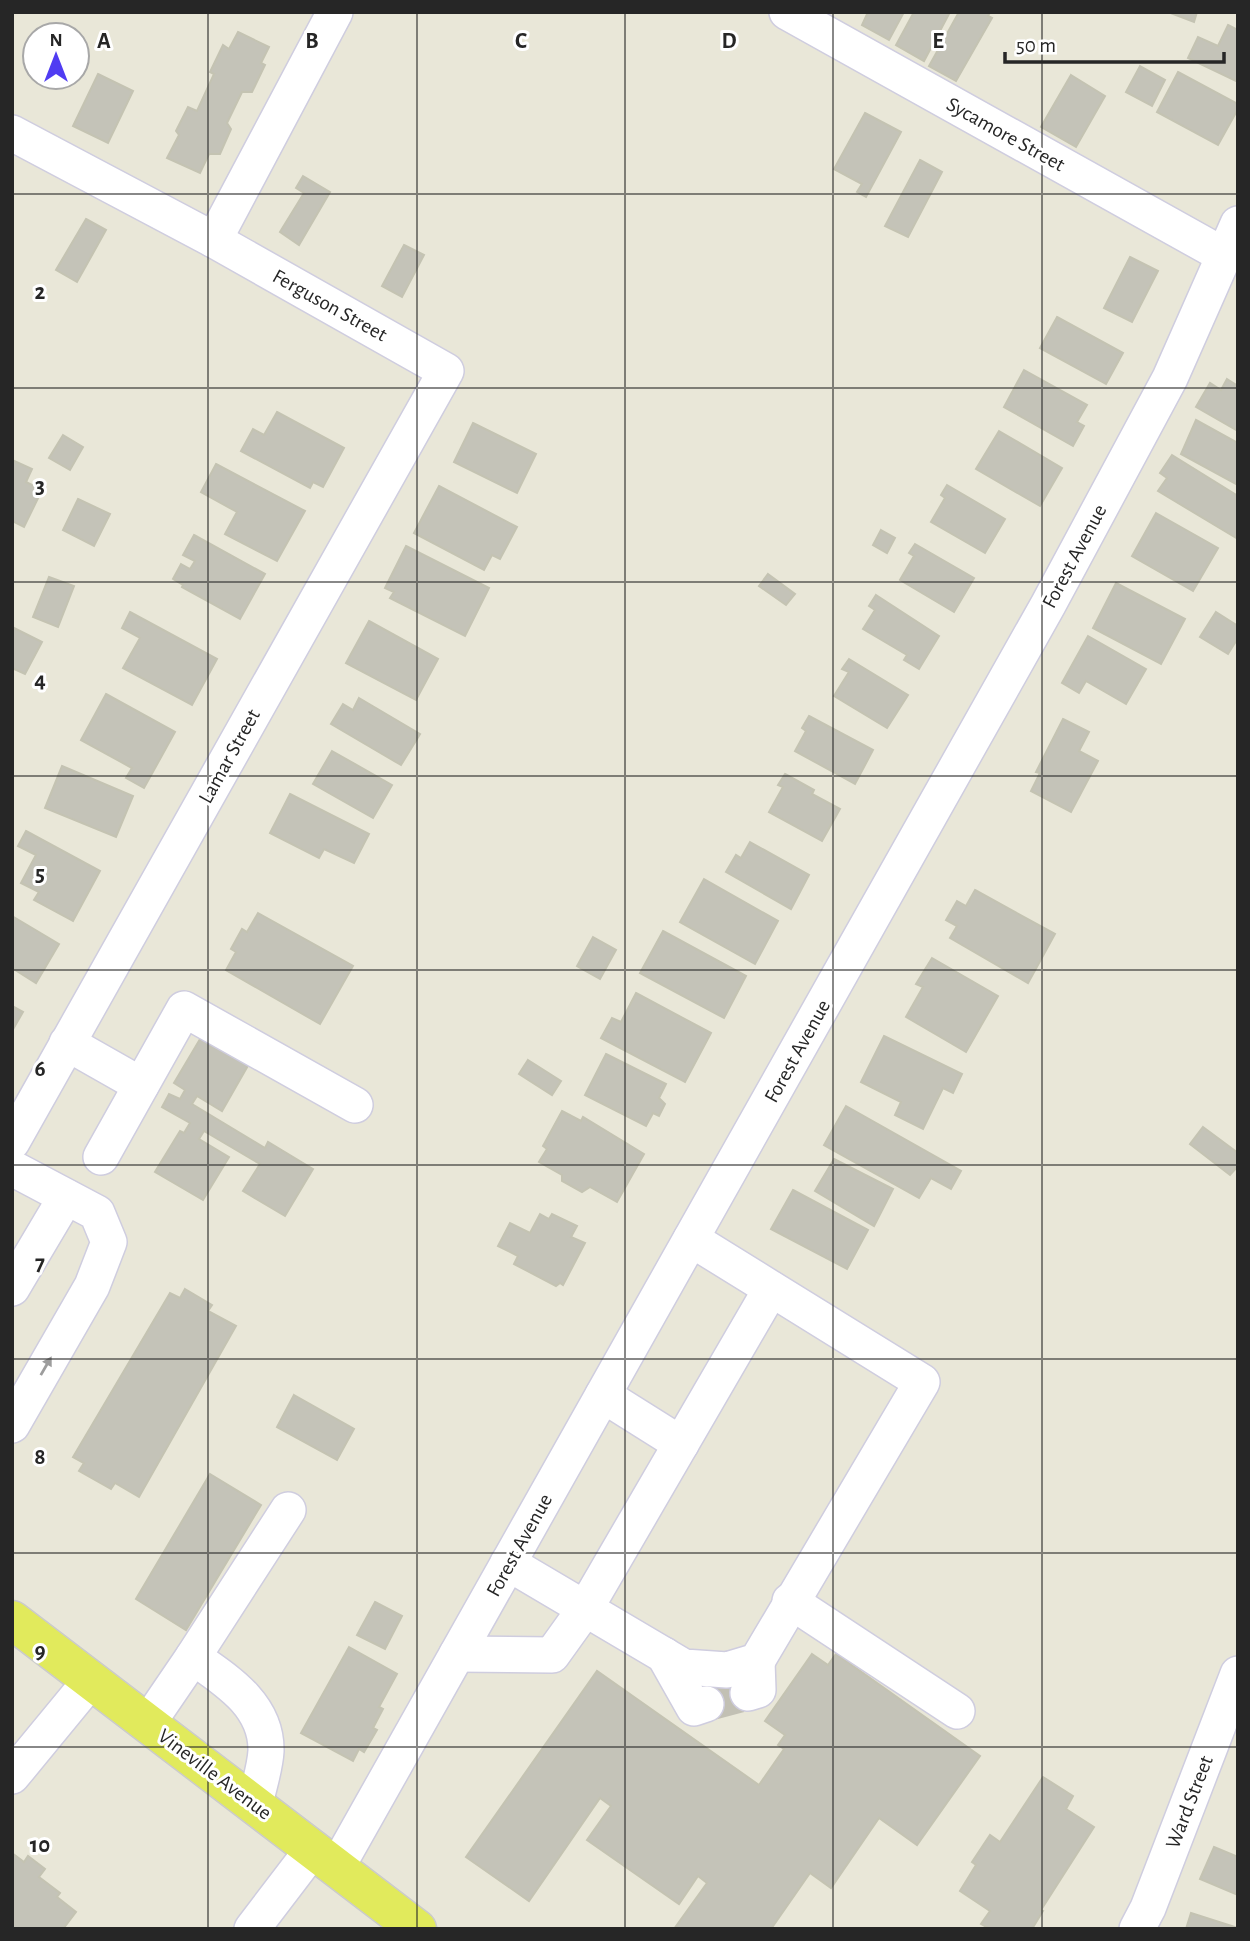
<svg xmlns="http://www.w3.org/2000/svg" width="1250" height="1941" font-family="'Alegreya Sans',sans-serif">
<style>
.building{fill:#c4c3b8;stroke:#c4c3b2;stroke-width:2}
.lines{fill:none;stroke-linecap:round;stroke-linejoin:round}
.minor-tunnel{stroke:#c2c0b4;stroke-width:35;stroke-dasharray:35 18;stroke-linecap:butt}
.minor-casing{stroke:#cfcddf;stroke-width:38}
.major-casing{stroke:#cbcbcb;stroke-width:41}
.minor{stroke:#fff;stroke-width:35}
.major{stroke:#e1ea5c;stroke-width:38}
.oneway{fill:#9d9d9d}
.grid{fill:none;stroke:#262626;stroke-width:2;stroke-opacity:0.55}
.labels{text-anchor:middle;stroke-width:6;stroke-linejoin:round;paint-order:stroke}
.street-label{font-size:21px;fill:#262626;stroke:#fff}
.grid-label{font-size:23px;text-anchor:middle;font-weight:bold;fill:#262626;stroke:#fff;stroke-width:6;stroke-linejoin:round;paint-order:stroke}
</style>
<rect width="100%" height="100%" fill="#e9e7d8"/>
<g class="building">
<path d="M 868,12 L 904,12 L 889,40 L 862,25 Z"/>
<path d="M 914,12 L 950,12 L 924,61 L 896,45 Z"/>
<path d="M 959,12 L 990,12 L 988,16 L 992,18 L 956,81 L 929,66 Z"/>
<path d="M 1168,12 L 1197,12 L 1194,22 Z"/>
<path d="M 1228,25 L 1238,30 L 1238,82 L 1188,58 L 1198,37 L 1218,46 Z"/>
<path d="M 238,32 L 269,47 L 261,63 L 265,65 L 252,92 L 242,92 L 227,123 L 231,129 L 220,154 L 209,154 L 200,173 L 167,158 L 179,135 L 176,131 L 188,107 L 197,111 L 214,74 L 210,72 L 223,45 L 229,49 Z"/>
<path d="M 1140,66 L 1165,80 L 1152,106 L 1126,92 Z"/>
<path d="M 1178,72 L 1238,104 L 1238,109 L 1218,145 L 1157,112 Z"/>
<path d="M 98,74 L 133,91 L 108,143 L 73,126 Z"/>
<path d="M 1071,75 L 1105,96 L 1076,147 L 1041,127 Z"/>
<path d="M 865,113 L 901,132 L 866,197 L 857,192 L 862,184 L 834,169 Z"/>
<path d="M 920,160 L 942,172 L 908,237 L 885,226 Z"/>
<path d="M 303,176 L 330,192 L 299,245 L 280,232 L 304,193 L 296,188 Z"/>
<path d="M 86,219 L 106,230 L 77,282 L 56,270 Z"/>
<path d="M 404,245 L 424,255 L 402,297 L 382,286 Z"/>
<path d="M 1130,257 L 1158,271 L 1132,322 L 1104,308 Z"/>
<path d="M 1057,317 L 1123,353 L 1106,384 L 1040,348 Z"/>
<path d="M 1024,370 L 1087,405 L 1077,422 L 1084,426 L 1073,446 L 1004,407 Z"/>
<path d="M 1227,379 L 1238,386 L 1238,431 L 1196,407 L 1210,383 L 1221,390 Z"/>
<path d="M 277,412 L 344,448 L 323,487 L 313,482 L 310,488 L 241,451 L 253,429 L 264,435 Z"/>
<path d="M 1196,420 L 1238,443 L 1238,485 L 1181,454 Z"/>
<path d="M 473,423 L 536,454 L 517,493 L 454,462 Z"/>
<path d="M 999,431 L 1062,468 L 1040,506 L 976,469 Z"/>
<path d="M 63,435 L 83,447 L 70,470 L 49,458 Z"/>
<path d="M 1172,455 L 1238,496 L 1238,539 L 1158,491 L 1167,478 L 1160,473 Z"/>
<path d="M 12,460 L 32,469 L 26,482 L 42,490 L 24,527 L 12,521 Z"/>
<path d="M 216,464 L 305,511 L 277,561 L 225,534 L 237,512 L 201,492 Z"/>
<path d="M 947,485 L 1005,519 L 985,553 L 931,522 L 945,498 L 941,495 Z"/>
<path d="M 439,486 L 517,527 L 500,559 L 492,555 L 484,570 L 414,533 Z"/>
<path d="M 78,499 L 110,514 L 94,546 L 63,530 Z"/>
<path d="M 1156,513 L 1218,548 L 1193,591 L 1132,556 Z"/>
<path d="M 881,530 L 895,538 L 887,553 L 873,545 Z"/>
<path d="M 194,535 L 265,574 L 240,619 L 182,587 L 183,585 L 173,579 L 181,564 L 190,569 L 195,561 L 183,555 Z"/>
<path d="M 915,544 L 974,578 L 954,612 L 900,580 L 914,556 L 909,553 Z"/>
<path d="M 406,546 L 489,588 L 465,636 L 390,598 L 394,592 L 385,588 Z"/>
<path d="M 768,574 L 795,594 L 786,605 L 759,586 Z"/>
<path d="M 49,577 L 74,586 L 58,627 L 33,617 Z"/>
<path d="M 1116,583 L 1185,619 L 1161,664 L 1093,628 Z"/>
<path d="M 876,595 L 939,636 L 919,669 L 904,660 L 907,655 L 863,629 L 875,610 L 869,606 Z"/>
<path d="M 130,612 L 217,659 L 192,705 L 123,668 L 140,638 L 122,628 Z"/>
<path d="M 1216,612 L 1238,626 L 1238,638 L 1228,654 L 1200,637 Z"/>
<path d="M 369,621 L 438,659 L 416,700 L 346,663 Z"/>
<path d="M 12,627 L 42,642 L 25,674 L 12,668 Z"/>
<path d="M 1088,636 L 1146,669 L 1126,704 L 1086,681 L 1079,693 L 1062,683 Z"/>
<path d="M 849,659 L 908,695 L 887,728 L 834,696 L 849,672 L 842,669 Z"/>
<path d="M 106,694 L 175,732 L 144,788 L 126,778 L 132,768 L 81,740 Z"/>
<path d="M 359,698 L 420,734 L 401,765 L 331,724 L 343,704 L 353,710 Z"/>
<path d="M 809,716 L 873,750 L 855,784 L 795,751 L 806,731 L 802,728 Z"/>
<path d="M 1063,719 L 1089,732 L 1079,751 L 1098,761 L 1071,812 L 1031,791 L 1040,773 L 1036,772 Z"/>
<path d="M 332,751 L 392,785 L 373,818 L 313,784 Z"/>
<path d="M 62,766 L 133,796 L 116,837 L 45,808 Z"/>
<path d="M 785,774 L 814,790 L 812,794 L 840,809 L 822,841 L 769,812 L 783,787 L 778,785 Z"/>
<path d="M 290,794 L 369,834 L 354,863 L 324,849 L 319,858 L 270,833 Z"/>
<path d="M 26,831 L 100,871 L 73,921 L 34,900 L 39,892 L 21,883 L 36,855 L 18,846 Z"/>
<path d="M 750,842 L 809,875 L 791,909 L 726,872 L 736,855 L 741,858 Z"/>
<path d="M 704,879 L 778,921 L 755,964 L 680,922 Z"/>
<path d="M 975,890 L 1055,934 L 1028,983 L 950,938 L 957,926 L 946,920 L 957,901 L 966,906 Z"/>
<path d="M 258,913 L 353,966 L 320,1024 L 226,970 L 236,952 L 231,949 L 242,929 L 247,932 Z"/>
<path d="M 12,916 L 59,944 L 36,983 L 12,968 Z"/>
<path d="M 663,931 L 746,976 L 724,1018 L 640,973 Z"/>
<path d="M 593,937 L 616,950 L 600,979 L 577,966 Z"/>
<path d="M 932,958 L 998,996 L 966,1052 L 906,1017 L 923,987 L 916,984 Z"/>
<path d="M 636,993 L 711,1033 L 685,1082 L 601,1038 L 612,1018 L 621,1022 Z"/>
<path d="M 12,1006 L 23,1012 L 12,1031 Z"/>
<path d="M 203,1034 L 250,1062 L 222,1111 L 197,1096 L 192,1104 L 265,1148 L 268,1142 L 313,1169 L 285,1216 L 243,1191 L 260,1164 L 204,1131 L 199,1139 L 229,1157 L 203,1200 L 155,1172 L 180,1131 L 184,1133 L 190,1123 L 162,1107 L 169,1094 L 180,1099 L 185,1090 L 174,1083 Z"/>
<path d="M 884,1036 L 962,1074 L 953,1093 L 943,1088 L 923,1129 L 895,1115 L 901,1102 L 861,1082 Z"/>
<path d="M 606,1054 L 666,1084 L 659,1098 L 665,1104 L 659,1116 L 653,1113 L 646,1126 L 585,1095 Z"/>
<path d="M 528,1060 L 561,1081 L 552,1095 L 519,1074 Z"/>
<path d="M 846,1106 L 961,1171 L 951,1189 L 931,1178 L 919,1198 L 824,1145 Z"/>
<path d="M 562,1111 L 581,1121 L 583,1117 L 644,1154 L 617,1202 L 590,1187 L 582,1192 L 562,1181 L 562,1175 L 539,1162 L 547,1149 L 543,1146 Z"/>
<path d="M 1203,1127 L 1238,1153 L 1238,1166 L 1230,1175 L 1190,1144 Z"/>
<path d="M 834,1159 L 893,1189 L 874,1226 L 815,1191 Z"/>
<path d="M 793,1190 L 868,1230 L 847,1269 L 771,1229 Z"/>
<path d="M 540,1214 L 549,1219 L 552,1214 L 577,1226 L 571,1237 L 585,1243 L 563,1285 L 560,1283 L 556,1286 L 514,1264 L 518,1256 L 498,1246 L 510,1223 L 530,1233 Z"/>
<path d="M 185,1289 L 212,1305 L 208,1311 L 236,1326 L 139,1497 L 115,1483 L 111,1489 L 79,1471 L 84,1463 L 73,1457 L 170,1293 L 180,1298 Z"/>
<path d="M 294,1395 L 354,1429 L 337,1460 L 277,1427 Z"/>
<path d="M 210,1474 L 261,1505 L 186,1630 L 136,1599 Z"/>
<path d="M 375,1602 L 402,1616 L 385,1649 L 357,1635 Z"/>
<path d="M 349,1647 L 397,1674 L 379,1707 L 383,1709 L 373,1728 L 377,1730 L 364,1752 L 359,1749 L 353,1761 L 301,1733 Z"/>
<path d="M 812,1654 L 828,1665 L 836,1654 L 980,1756 L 917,1845 L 879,1818 L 831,1888 L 810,1873 L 771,1929 L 674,1929 L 707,1883 L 698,1876 L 679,1904 L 587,1840 L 611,1806 L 600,1798 L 529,1901 L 466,1857 L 597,1671 L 759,1785 L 784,1749 L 778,1745 L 785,1735 L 765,1721 Z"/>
<path d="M 1043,1777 L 1073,1796 L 1066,1809 L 1094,1827 L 1041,1910 L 1043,1911 L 1032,1929 L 990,1929 L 981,1924 L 990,1911 L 960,1891 L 976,1865 L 972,1862 L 990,1835 L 1000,1842 Z"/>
<path d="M 1214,1847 L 1238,1857 L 1238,1895 L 1200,1879 Z"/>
<path d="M 12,1853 L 24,1862 L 28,1856 L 45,1869 L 39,1877 L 60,1893 L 57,1897 L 76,1912 L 63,1929 L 12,1929 Z"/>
<path d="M 1191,1913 L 1238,1928 L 1238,1929 L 1186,1929 Z"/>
</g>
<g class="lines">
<path class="minor-tunnel" d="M 706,1704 L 748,1693"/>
<g class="minor-casing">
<g id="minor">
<path d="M 787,12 L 1225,256"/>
<path d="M 12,133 L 214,240 L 446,371 L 12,1142"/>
<path d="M 214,240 L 335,12"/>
<path d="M 67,1043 L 141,1085"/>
<path d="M 101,1157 L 184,1009 L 355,1105"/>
<path d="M 12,1168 L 97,1213 L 109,1242 L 92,1286 L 12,1425"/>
<path d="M 12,1288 L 66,1197"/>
<path d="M 603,1395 L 681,1444"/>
<path d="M 508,1563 L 684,1667 L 727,1670 L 757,1661 L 922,1382 L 691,1239"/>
<path d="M 790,1601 L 957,1711"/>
<path d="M 457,1654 L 552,1655 L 585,1609 L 771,1289"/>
<path d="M 664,1655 L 694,1708 L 706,1704"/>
<path d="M 193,1657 L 288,1510"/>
<path d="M 748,1693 L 758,1690 L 757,1661"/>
<path d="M 148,1723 L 193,1657 C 226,1680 267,1705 266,1751 C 265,1769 258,1788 255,1805"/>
<path d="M 12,1776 L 91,1680"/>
<path d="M 337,1867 L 1048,605 L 1170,378 L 1238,224"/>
<path d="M 252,1929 L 313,1849"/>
<path d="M 1137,1929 L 1148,1908 L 1238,1674"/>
</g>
</g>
<g class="major-casing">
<path id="major" d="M 12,1620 L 417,1929"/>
</g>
<use href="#minor" class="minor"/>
<use href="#major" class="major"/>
</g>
<defs><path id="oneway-solid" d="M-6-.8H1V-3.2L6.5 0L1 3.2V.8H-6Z" transform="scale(1.75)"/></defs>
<use class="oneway" href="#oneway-solid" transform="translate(46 1366) rotate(-60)"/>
<path class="grid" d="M 208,12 L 208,1929M 417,12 L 417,1929M 625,12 L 625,1929M 833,12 L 833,1929M 1042,12 L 1042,1929M 12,194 L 1238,194M 12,388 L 1238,388M 12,582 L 1238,582M 12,776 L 1238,776M 12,970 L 1238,970M 12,1165 L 1238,1165M 12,1359 L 1238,1359M 12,1553 L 1238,1553M 12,1747 L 1238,1747"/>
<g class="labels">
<g class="street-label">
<text transform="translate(1006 134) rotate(29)" y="7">Sycamore Street</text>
<text transform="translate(330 305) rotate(29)" y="7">Ferguson Street</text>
<text transform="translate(1074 556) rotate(-62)" y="7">Forest Avenue</text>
<text transform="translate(229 756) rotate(-61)" y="7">Lamar Street</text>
<text transform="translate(797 1051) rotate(-61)" y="7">Forest Avenue</text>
<text transform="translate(519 1545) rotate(-61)" y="7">Forest Avenue</text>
<text transform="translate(215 1774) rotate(37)" y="7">Vineville Avenue</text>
<text transform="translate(1189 1802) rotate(-69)" y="7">Ward Street</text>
</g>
</g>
<g class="grid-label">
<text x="104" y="48">A</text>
<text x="312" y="48">B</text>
<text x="521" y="48">C</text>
<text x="729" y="48">D</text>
<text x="938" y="48">E</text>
<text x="40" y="299">2</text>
<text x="40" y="493">3</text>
<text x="40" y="687">4</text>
<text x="40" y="881">5</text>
<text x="40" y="1076">6</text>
<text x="40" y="1270">7</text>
<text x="40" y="1464">8</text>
<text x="40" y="1658">9</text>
<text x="40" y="1852">10</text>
</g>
<rect width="1250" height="1941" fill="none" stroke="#262626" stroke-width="28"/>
<g transform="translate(56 56)"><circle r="33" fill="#ffffff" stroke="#a8a8a8" stroke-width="2"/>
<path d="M0-5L12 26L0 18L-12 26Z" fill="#503cf2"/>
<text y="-10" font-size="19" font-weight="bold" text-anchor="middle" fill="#262626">N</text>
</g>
<path d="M1005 52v10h219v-10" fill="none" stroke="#262626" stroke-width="3.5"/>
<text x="1016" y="52" font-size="21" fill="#262626" stroke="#ffffff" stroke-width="5" paint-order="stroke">50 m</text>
</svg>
